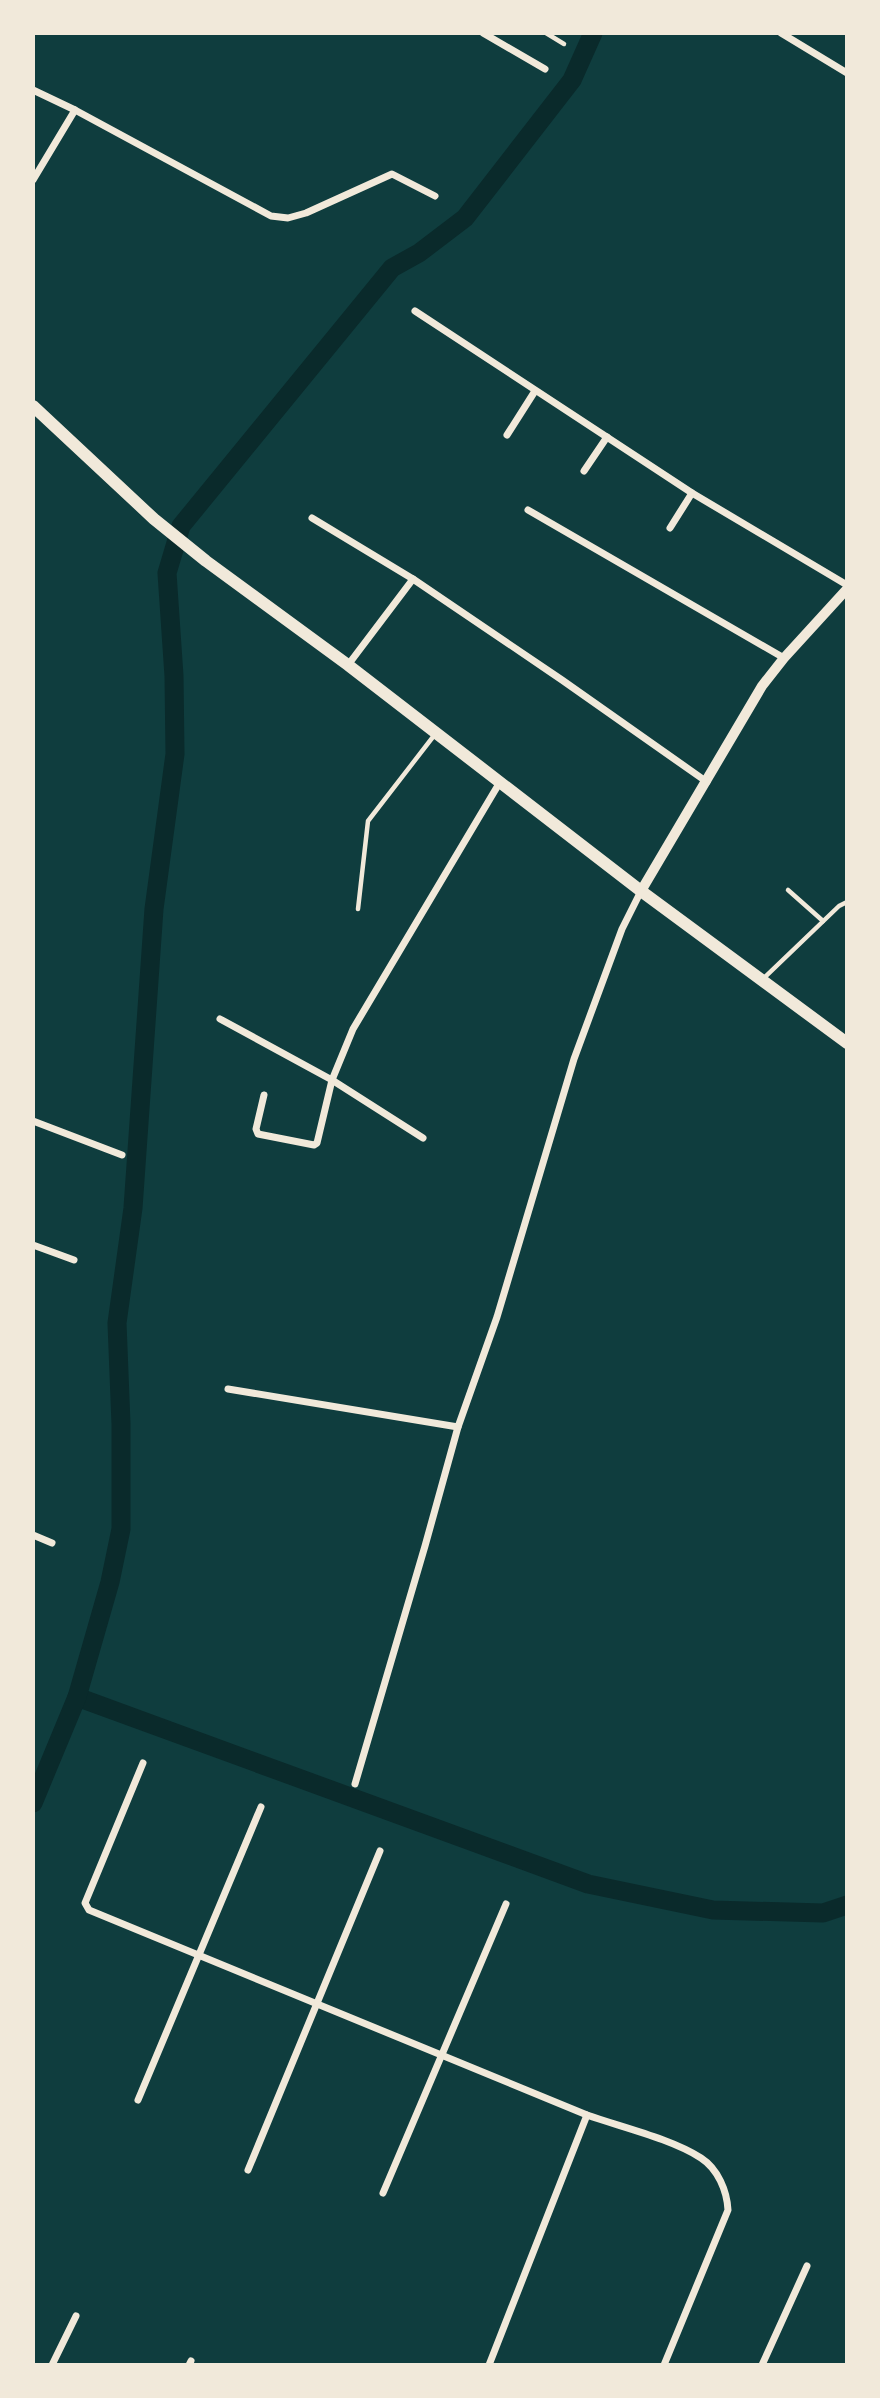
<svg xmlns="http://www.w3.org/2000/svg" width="880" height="2398" font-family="'Archivo Narrow',sans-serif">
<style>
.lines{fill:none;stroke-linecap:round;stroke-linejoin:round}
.canal{stroke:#0a2a2b;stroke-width:19}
.service{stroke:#f1e9da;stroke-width:4.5}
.minor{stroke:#f1e9da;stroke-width:7}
.tertiary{stroke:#f1e9da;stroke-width:10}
.secondary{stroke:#f1e9da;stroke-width:12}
</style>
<rect width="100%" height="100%" fill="#0f3d3e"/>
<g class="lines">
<g class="canal">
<path d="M 77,1697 L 588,1884 L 713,1910 L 823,1913 L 847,1905"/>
<path d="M 33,1803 L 77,1697 L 110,1582 L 121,1529 L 121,1424 L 117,1323 L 133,1208 L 154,909 L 175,754 L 174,676 L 167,573 L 181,526 L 392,268 L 419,253 L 465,218 L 572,80 L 593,33"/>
</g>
<g class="service">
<path d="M 546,33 L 564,44"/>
<path d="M 788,890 L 823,921"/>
<path d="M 358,909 L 368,821 L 436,733"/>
<path d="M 763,979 L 839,906 L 847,902"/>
</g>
<g class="minor">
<path d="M 483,33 L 545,69"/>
<path d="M 781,33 L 847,73"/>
<path d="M 33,90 L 75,110 L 271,216 L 288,218 L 306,213 L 392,174 L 435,196"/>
<path d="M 33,180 L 75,110"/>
<path d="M 415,311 L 692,493 L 847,585"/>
<path d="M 507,435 L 535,391"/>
<path d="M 584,471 L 607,437"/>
<path d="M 528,510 L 784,658"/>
<path d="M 312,518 L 413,579 L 562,680 L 707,782"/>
<path d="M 670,528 L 692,493"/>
<path d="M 348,665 L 413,579"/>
<path d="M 220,1019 L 332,1080 L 423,1138"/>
<path d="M 264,1095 L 256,1129 L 258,1134 L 314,1145 L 317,1143 L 332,1080 L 353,1029 L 500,782"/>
<path d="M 33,1121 L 122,1155"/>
<path d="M 33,1245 L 74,1260"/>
<path d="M 228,1389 L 458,1427"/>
<path d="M 33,1535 L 52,1543"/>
<path d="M 143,1763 L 85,1903 L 89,1910 L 587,2115 C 621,2127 672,2139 701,2158 C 718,2169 727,2191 728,2210 L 664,2365"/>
<path d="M 355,1784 L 425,1546 L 458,1427 L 497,1317 L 574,1059 L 622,929 L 641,891"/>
<path d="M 138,2100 L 261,1807"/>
<path d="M 248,2170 L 380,1851"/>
<path d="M 383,2193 L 506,1904"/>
<path d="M 52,2365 L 76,2316"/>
<path d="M 189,2365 L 191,2361"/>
<path d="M 489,2365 L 587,2115"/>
<path d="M 762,2365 L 807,2266"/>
</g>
<path class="tertiary" d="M 641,891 L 762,686 L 784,658 L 847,589"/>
<path class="secondary" d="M 33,406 L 154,519 L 206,561 L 348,665 L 641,891 L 847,1043"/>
</g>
<rect width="880" height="2398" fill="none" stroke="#f1e9da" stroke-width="70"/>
</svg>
